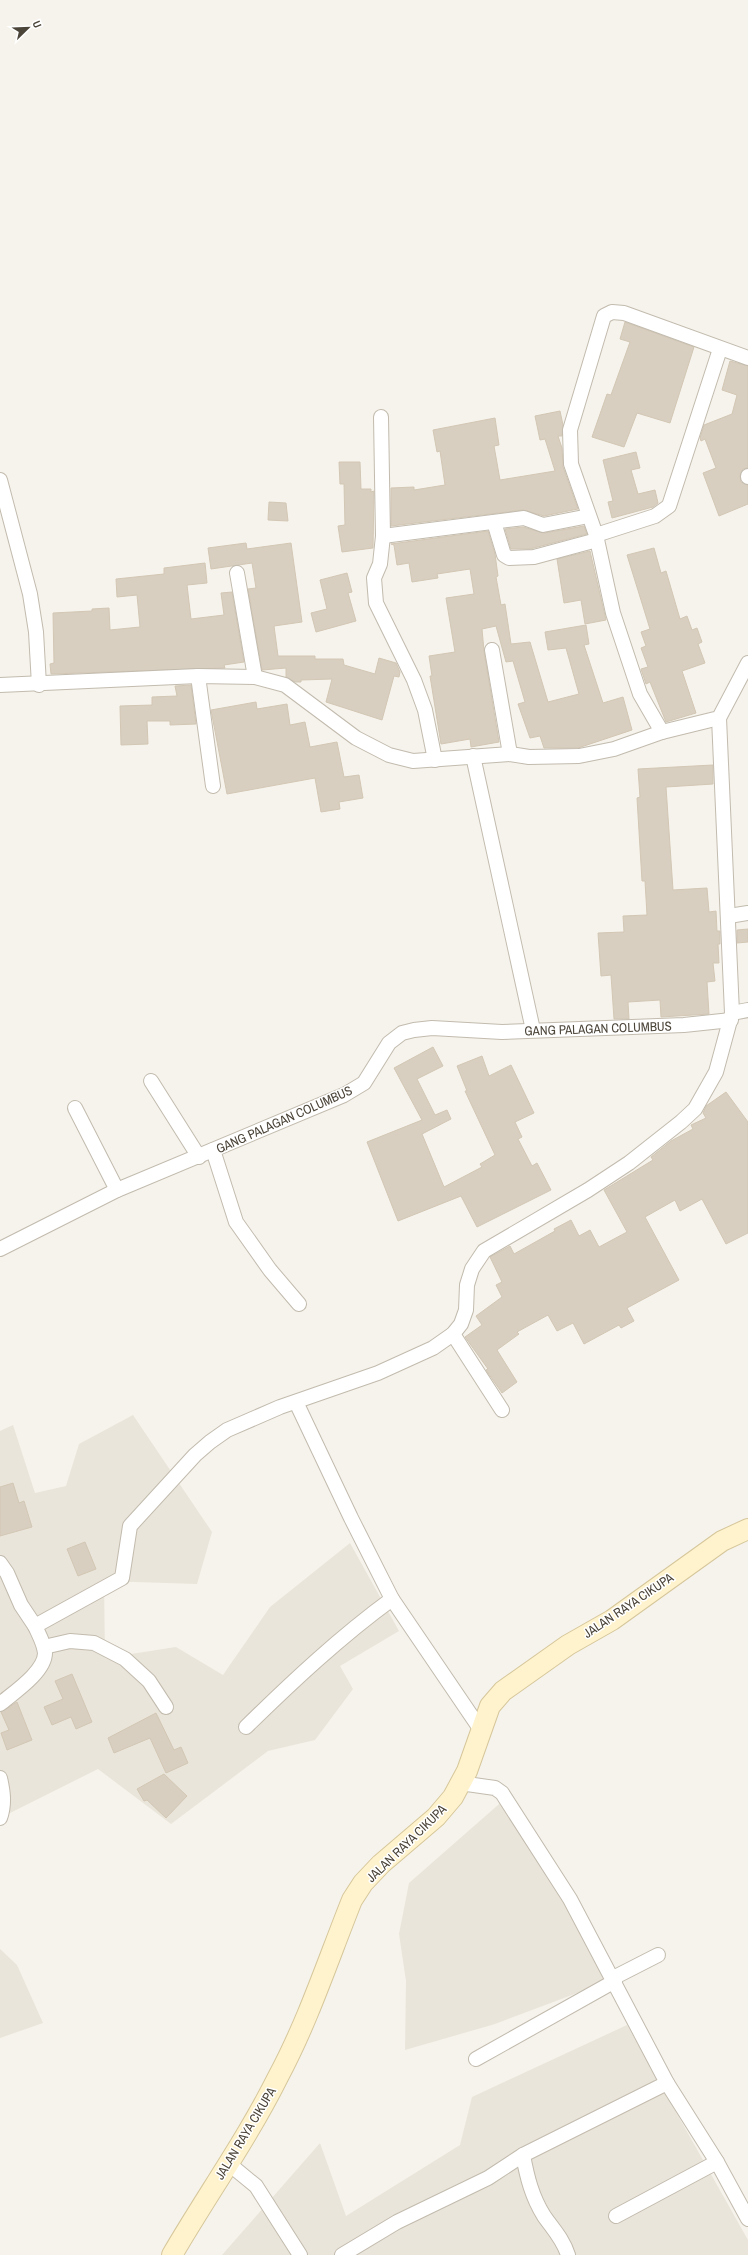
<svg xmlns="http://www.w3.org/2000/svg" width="748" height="2255" font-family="'Archivo Narrow',sans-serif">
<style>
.residential{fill:#eae5da}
.building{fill:#d8cfc1;stroke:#d3c7b4}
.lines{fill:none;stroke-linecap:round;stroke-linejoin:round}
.street-casing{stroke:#c2bbae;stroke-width:16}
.secondary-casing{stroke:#d6c79b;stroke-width:22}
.street{stroke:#fff;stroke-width:14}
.secondary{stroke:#fff3cd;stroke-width:20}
.labels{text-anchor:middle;stroke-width:3;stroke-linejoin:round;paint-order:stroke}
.street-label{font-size:13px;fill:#4b4439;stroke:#fff}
</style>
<rect width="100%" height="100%" fill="#f6f3ec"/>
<g class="residential">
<path d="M 133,1415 L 212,1532 L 197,1584 L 104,1581 L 105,1658 L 176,1647 L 223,1675 L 270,1607 L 350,1543 L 399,1631 L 340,1666 L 353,1689 L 315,1740 L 268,1751 L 171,1824 L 98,1769 L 0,1818 L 0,1431 L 13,1425 L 35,1493 L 66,1486 L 79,1444 Z"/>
<path d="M 506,1798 L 612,1980 L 495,2024 L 405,2050 L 406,1981 L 399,1934 L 409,1883 Z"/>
<path d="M 0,1949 L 17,1965 L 43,2023 L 0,2038 Z"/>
<path d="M 627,2025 L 748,2240 L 748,2255 L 222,2255 L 320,2143 L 346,2216 L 460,2145 L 472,2097 Z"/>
</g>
<g class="building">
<path d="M 625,322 L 694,347 L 670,423 L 637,413 L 624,447 L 592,437 L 607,394 L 611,395 L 630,342 L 620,339 Z"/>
<path d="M 730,361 L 748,366 L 748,468 L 743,469 L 740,476 L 741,482 L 748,485 L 748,504 L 719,516 L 703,473 L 716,468 L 705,439 L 701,441 L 700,438 L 704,425 L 732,414 L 737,395 L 722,390 Z"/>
<path d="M 560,411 L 563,425 L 562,436 L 558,436 L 562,448 L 563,467 L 578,509 L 544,516 L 523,510 L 391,526 L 391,488 L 414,487 L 414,490 L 445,485 L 440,451 L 437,452 L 433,430 L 495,418 L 499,445 L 494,446 L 500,480 L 555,471 L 545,439 L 540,440 L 535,416 Z"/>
<path d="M 636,452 L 640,468 L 631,470 L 638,494 L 655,490 L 658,503 L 653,507 L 612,518 L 608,502 L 613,501 L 603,460 Z"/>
<path d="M 339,462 L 360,462 L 361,489 L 371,489 L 371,492 L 374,491 L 373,548 L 342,552 L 338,526 L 345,525 L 344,484 L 340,484 Z"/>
<path d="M 269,502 L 286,503 L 288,521 L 268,520 Z"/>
<path d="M 584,526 L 587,534 L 530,549 L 511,549 L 505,529 L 523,527 L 544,533 Z"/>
<path d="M 488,531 L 495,554 L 498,576 L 496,577 L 501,605 L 505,604 L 511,644 L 530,642 L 548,702 L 579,694 L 566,648 L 548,650 L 545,632 L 586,625 L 589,644 L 584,645 L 603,703 L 623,697 L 632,730 L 578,748 L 544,748 L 540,736 L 530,738 L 518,704 L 525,702 L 513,661 L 506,662 L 496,626 L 482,629 L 484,651 L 499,742 L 471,747 L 470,739 L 441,744 L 430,676 L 432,676 L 429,656 L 455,652 L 446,598 L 474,594 L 470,569 L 437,574 L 438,578 L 412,582 L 409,563 L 397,565 L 394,545 L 391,544 Z"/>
<path d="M 246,543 L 247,549 L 291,543 L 302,622 L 274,626 L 278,656 L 315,656 L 315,659 L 343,659 L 344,665 L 375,674 L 379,658 L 396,663 L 400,672 L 399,677 L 394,676 L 382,720 L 326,702 L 332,679 L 301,680 L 301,682 L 295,682 L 286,677 L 286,668 L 262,670 L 248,589 L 256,588 L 252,563 L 211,569 L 208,548 Z"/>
<path d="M 654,548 L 661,573 L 666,571 L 680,619 L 687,616 L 692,630 L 697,628 L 702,642 L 698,644 L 705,663 L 682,671 L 696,713 L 666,722 L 650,682 L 646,684 L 641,669 L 648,667 L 641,648 L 646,646 L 641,632 L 650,629 L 627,555 Z"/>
<path d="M 590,551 L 606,620 L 585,624 L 581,600 L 564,603 L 557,559 Z"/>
<path d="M 205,563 L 207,583 L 187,585 L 191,619 L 224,615 L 221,593 L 232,592 L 244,662 L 224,665 L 225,668 L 51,674 L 50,664 L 54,663 L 53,613 L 92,611 L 92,609 L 109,608 L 110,630 L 140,627 L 137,595 L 117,597 L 116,579 L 164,574 L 164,568 Z"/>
<path d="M 347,573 L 352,592 L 348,593 L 356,621 L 316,632 L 311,613 L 327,609 L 320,580 Z"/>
<path d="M 191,685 L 196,724 L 170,725 L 170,721 L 147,721 L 148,744 L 121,745 L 120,706 L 152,705 L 152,697 L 177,696 L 175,686 Z"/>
<path d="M 256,702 L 257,709 L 287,704 L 290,725 L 305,722 L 310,747 L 337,742 L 344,777 L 359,775 L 363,798 L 339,802 L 340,809 L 321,812 L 315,778 L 227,794 L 211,710 Z"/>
<path d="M 713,765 L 713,784 L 666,787 L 673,890 L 707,888 L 709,912 L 716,911 L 717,931 L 720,931 L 720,944 L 718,944 L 719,963 L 713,963 L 715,981 L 707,982 L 709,1014 L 661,1017 L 660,1000 L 628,1002 L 629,1019 L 614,1019 L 611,975 L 601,976 L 598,933 L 624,932 L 623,916 L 647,915 L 645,881 L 642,881 L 637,798 L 640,797 L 638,769 Z"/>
<path d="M 748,929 L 748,942 L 737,943 L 737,930 Z"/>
<path d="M 433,1047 L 443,1066 L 417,1079 L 435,1115 L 447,1110 L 451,1119 L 422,1134 L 444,1187 L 482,1167 L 480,1164 L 495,1155 L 465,1091 L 467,1091 L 457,1066 L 482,1056 L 489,1076 L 511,1065 L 534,1113 L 515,1122 L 522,1137 L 518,1139 L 532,1166 L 537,1163 L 551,1190 L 477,1227 L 461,1196 L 398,1221 L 367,1142 L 422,1120 L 394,1068 Z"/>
<path d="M 726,1092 L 748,1122 L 748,1233 L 726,1244 L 702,1199 L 680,1211 L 675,1200 L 645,1217 L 679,1280 L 627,1308 L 634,1321 L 621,1328 L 619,1325 L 584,1344 L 573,1323 L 557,1331 L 548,1315 L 517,1332 L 519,1334 L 497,1350 L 517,1382 L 502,1393 L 486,1370 L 488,1369 L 465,1337 L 482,1325 L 476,1316 L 502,1297 L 496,1285 L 502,1282 L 490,1257 L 510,1246 L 514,1254 L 555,1231 L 554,1229 L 571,1220 L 579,1236 L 590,1230 L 599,1247 L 627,1232 L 604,1190 L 653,1160 L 651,1157 L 671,1141 L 693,1129 L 691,1125 L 706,1118 L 703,1113 L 706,1106 Z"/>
<path d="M 13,1483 L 19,1503 L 24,1501 L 32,1527 L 0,1536 L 0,1487 Z"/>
<path d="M 85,1542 L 96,1569 L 78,1576 L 67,1549 Z"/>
<path d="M 72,1674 L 92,1722 L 76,1729 L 71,1717 L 52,1725 L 44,1707 L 63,1699 L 55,1681 Z"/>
<path d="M 17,1702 L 32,1740 L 7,1750 L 1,1733 L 9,1730 L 1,1712 Z"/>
<path d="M 156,1713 L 174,1750 L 181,1747 L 188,1763 L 166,1773 L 150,1738 L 114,1753 L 108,1738 Z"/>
<path d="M 164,1774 L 187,1796 L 166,1818 L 147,1800 L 144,1801 L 137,1789 Z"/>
</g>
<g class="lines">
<g class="street-casing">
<g id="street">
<path d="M 381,417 L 383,536 L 380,564 L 374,578 L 376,603 L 414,680 L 425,710 L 435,760"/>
<path d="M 748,477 L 748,476"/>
<path d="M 0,480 L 30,594 L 36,632 L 39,685"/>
<path d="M 494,522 L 504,555 L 509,558 L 534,557 L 597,540"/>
<path d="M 596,535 L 655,516 L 669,506 L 720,349"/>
<path d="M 383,536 L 524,518 L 543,525 L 589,516"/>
<path d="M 237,573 L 255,677"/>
<path d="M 492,650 L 510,754"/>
<path d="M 198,676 L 213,786"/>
<path d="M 0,685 L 198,676 L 255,677 L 285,685 L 356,738 L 389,755 L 413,761 L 510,754 L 529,757 L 579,756 L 614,749 L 662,732 L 719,718 L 748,663"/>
<path d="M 662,732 L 640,694 L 613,613 L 596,535 L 571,464 L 570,430 L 604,316 L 612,312 L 624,313 L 748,358"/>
<path d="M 473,756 L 533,1030"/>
<path d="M 729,916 L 748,913"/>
<path d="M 732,1013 L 748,1010"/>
<path d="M 151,1081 L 199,1157"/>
<path d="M 75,1108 L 117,1190"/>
<path d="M 213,1150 L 236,1222 L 270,1270 L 299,1304"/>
<path d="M 0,1249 L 117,1190 L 344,1095 L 364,1083 L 389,1043 L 402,1033 L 414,1030 L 432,1028 L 502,1032 L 684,1025 L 731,1020"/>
<path d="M 453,1334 L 502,1410"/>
<path d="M 296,1402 L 351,1518 L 392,1599 L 481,1730"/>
<path d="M 0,1563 L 7,1573 L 21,1605 L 35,1626 L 122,1578 L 130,1526 L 195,1455 L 210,1442 L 227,1430 L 280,1407 L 378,1373 L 433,1348 L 453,1334 L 461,1324 L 466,1310 L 467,1285 L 472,1269 L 484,1251 L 588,1190 L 629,1163 L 681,1122 L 695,1109 L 716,1072 L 732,1013 L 719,718"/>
<path d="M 44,1647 L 70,1641 L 94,1643 L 125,1659 L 149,1681 L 166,1707"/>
<path d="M 0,1704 C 13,1693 45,1672 45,1653 C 44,1643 39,1635 35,1626"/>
<path d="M 246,1727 C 293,1681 340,1637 392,1599"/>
<path d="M 0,1778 C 3,1791 5,1804 0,1818"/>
<path d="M 460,1783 L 495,1788 L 502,1793 L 570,1899 L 667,2083 L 717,2162 L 748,2219"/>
<path d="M 613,1978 L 658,1955"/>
<path d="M 476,2059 L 615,1981"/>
<path d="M 523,2155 C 527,2177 532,2197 544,2216 C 553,2229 563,2239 568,2255"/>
<path d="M 228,2163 L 256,2186 L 300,2255"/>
<path d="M 616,2216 L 717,2162"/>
<path d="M 342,2255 L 397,2222 L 488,2178 L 523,2155 L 667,2083"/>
</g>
</g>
<g class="secondary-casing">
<path id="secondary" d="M 172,2255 C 207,2195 247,2139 278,2077 C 308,2021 328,1960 352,1900 L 363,1883 L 381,1864 L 436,1817 L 453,1797 L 467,1771 L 490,1706 L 503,1691 L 568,1645 L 612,1620 L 722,1541 L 748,1529"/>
</g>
<use href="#street" class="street"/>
<use href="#secondary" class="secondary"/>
</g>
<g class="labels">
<g class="street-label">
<text transform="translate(598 1028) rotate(-2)" y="5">GANG PALAGAN COLUMBUS</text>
<text transform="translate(284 1119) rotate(-24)" y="5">GANG PALAGAN COLUMBUS</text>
<text transform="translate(628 1605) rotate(-34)" y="5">JALAN RAYA CIKUPA</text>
<text transform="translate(406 1843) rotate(-44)" y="5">JALAN RAYA CIKUPA</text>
<text transform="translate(245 2133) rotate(-59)" y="5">JALAN RAYA CIKUPA</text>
</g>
</g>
<g transform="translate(28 28) rotate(67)" stroke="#ffffff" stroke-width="3" paint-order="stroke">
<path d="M0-3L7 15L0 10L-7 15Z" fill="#4b4439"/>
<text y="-6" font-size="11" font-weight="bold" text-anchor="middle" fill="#4b4439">U</text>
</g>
</svg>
